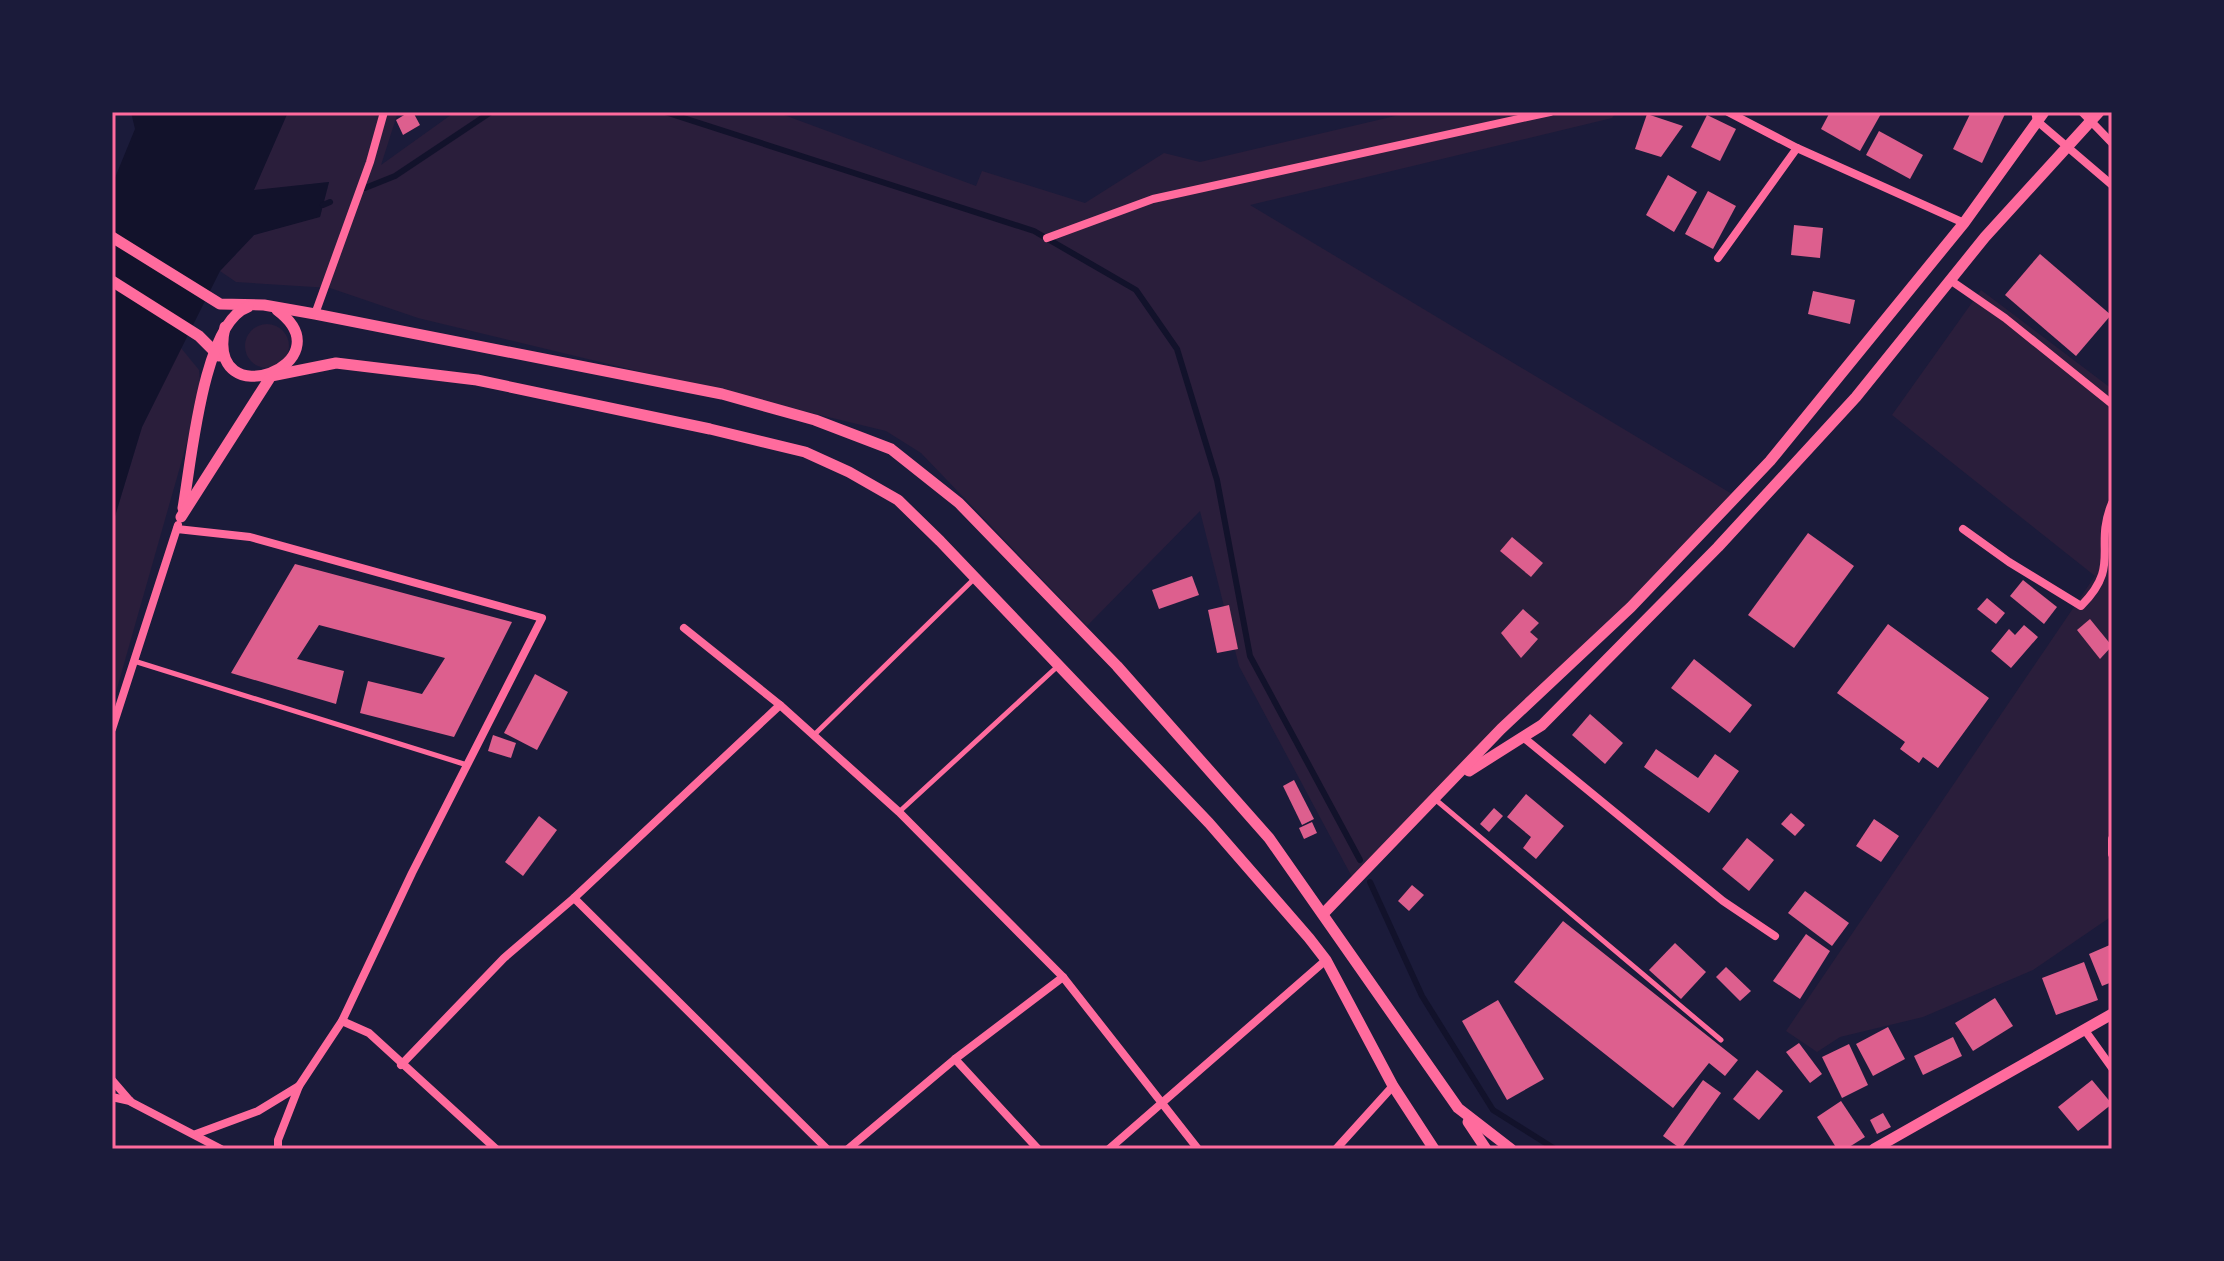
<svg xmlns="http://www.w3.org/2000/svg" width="2224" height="1261" font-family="'Archivo Narrow',sans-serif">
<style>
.green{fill:#2a1e3b}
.water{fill:#12122b}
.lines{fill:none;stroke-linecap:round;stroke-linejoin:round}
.stream{stroke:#12122b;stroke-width:6}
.building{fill:#dd5f8e}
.service{stroke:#ff6b9d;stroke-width:5}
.minor{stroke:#ff6b9d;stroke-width:8}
.tertiary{stroke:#ff6b9d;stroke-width:11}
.neatline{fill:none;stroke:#ff6b9d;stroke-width:3}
</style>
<rect width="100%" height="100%" fill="#1b1b3a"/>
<g class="green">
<path d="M 288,112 L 398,112 L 381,165 L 455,112 L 776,112 L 976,186 L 982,171 L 1085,203 L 1164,153 L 1200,162 L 1412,112 L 1616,112 L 1612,118 L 1250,205 L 1737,497 L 1352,877 L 1239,666 L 1200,511 L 1087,626 L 921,453 L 886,431 L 418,318 L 330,288 L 236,282 L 220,271 L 254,235 L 320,216 L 329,182 L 253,191 Z"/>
<path d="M 1981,290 L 2112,389 L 2112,916 L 2033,970 L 1923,1017 L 1840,1037 L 1817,1052 L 1786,1031 L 2095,576 L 1892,415 Z"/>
<circle cx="267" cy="346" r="22"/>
<path d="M 181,348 L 199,370 L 201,393 L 112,706 L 112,526 L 142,427 Z"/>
</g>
<path class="water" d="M 131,112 L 288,112 L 254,190 L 329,182 L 320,217 L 254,235 L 220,271 L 142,427 L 112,526 L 112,185 L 135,129 Z"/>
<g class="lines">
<g class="stream">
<path d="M 665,112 L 1034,231 L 1136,290 L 1177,349 L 1217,480 L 1250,656 L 1360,860"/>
<path d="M 365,188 L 395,176 L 491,112"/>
<path d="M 323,205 L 330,202"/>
<path d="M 1370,882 L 1422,996 L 1493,1110 L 1555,1149"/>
</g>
</g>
<g class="building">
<path d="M 409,112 L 413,112 L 420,125 L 403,135 L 396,120 Z"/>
<path d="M 1830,112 L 1882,112 L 1860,151 L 1821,129 Z"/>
<path d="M 1971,112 L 2005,114 L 1982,163 L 1953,149 Z"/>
<path d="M 1647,114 L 1683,126 L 1661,157 L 1635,149 Z"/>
<path d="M 1707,115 L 1736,129 L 1720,161 L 1691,147 Z"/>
<path d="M 1879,131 L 1923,155 L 1910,179 L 1866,155 Z"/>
<path d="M 1668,175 L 1697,192 L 1674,232 L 1646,215 Z"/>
<path d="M 1708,191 L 1736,206 L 1713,249 L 1685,234 Z"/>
<path d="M 1794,225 L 1823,228 L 1820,258 L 1791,255 Z"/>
<path d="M 2040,254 L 2111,315 L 2076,356 L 2005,295 Z"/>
<path d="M 1813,291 L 1855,300 L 1850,324 L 1808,314 Z"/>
<path d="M 1808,533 L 1854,566 L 1794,648 L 1748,615 Z"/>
<path d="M 1512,537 L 1543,563 L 1531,577 L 1500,551 Z"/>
<path d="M 295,564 L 512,622 L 454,737 L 360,713 L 368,681 L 422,694 L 445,658 L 319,625 L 297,659 L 344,671 L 336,704 L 231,673 Z"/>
<path d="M 1192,576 L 1199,595 L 1159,609 L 1152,590 Z"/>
<path d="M 2023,580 L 2057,607 L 2044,624 L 2010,596 Z"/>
<path d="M 1987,598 L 2005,613 L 1996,624 L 1977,609 Z"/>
<path d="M 1229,605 L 1238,649 L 1217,653 L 1208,610 Z"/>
<path d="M 1523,609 L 1539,623 L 1530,632 L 1538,639 L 1521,658 L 1501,633 Z"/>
<path d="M 2090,619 L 2112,646 L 2100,659 L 2077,630 Z"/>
<path d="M 1888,624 L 1989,698 L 1938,768 L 1923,757 L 1919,763 L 1900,749 L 1905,742 L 1837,693 Z"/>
<path d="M 2024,625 L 2038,637 L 2011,668 L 1991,651 L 2009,629 L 2015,635 Z"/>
<path d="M 1694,659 L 1752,705 L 1730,733 L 1671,688 Z"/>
<path d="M 535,674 L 568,692 L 537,750 L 504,733 Z"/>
<path d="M 1590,714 L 1623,743 L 1605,764 L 1572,735 Z"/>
<path d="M 493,735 L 516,743 L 511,758 L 488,751 Z"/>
<path d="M 1656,749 L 1698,778 L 1715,754 L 1739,771 L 1709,813 L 1644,767 Z"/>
<path d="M 1294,780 L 1314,819 L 1302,825 L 1283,786 Z"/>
<path d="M 1526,794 L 1564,826 L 1536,859 L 1523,848 L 1531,837 L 1507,817 Z"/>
<path d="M 1494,808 L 1503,816 L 1489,832 L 1480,824 Z"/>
<path d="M 1791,813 L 1805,825 L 1795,836 L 1781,824 Z"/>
<path d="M 539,816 L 557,830 L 523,876 L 505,862 Z"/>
<path d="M 1874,819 L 1899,836 L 1881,862 L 1856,846 Z"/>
<path d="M 1312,822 L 1317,833 L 1304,839 L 1299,828 Z"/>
<path d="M 1747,838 L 1774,860 L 1749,891 L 1722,869 Z"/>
<path d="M 1412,885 L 1424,895 L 1409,911 L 1398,901 Z"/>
<path d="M 1805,891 L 1849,923 L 1832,946 L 1788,913 Z"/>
<path d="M 1563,921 L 1738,1060 L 1725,1076 L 1709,1063 L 1673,1108 L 1514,982 Z"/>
<path d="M 1806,934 L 1830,951 L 1800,999 L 1773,981 Z"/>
<path d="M 1675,943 L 1706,972 L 1681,999 L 1649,970 Z"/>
<path d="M 2112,944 L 2112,982 L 2102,986 L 2089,954 Z"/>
<path d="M 2084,962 L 2098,1000 L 2056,1015 L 2042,978 Z"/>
<path d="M 1726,967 L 1751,991 L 1740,1001 L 1716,977 Z"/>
<path d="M 1995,998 L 2013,1026 L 1973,1051 L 1955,1023 Z"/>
<path d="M 1498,1000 L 1544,1079 L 1507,1100 L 1462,1021 Z"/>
<path d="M 1888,1027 L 1905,1059 L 1873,1076 L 1856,1044 Z"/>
<path d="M 1953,1037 L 1962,1056 L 1923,1075 L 1914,1056 Z"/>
<path d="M 1799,1043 L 1822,1074 L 1810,1083 L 1786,1052 Z"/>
<path d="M 1849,1044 L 1868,1085 L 1842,1098 L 1822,1057 Z"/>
<path d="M 1757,1070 L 1783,1091 L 1759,1120 L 1733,1099 Z"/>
<path d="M 1703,1080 L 1721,1093 L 1681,1149 L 1663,1136 Z"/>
<path d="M 2092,1080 L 2112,1104 L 2078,1131 L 2058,1107 Z"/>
<path d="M 1841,1101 L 1865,1137 L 1846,1149 L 1837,1149 L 1817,1117 Z"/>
<path d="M 1883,1113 L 1891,1127 L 1877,1134 L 1870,1120 Z"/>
</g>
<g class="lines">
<g class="service">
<path d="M 134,661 L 467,765"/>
<path d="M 814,735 L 975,578"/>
<path d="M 1436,800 L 1721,1040"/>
<path d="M 899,812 L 1059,665"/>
</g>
<g class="minor">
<path d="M 1728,112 L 1797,148 L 1964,223"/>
<path d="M 2035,112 L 2037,121 L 2112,185"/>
<path d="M 2082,112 L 2112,143"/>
<path d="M 1047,238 L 1153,199 L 1550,112"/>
<path d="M 1718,258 L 1797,148"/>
<path d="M 1950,280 L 2005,318 L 2112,404"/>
<path d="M 315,314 L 370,162 L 384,112"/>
<path d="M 177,529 L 250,537 L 542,618 L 412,873 L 342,1021 L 299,1086 L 278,1140 L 278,1149"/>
<path d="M 1963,529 L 2009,562 L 2081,606 C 2122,565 2093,548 2112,503"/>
<path d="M 684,628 L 780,705 L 899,812 L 1063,977 L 1198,1149"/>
<path d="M 112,729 L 178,525"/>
<path d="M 1523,737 L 1723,901 L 1775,936"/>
<path d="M 2112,839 L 2112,854"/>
<path d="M 574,898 L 827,1149"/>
<path d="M 342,1021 L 369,1033 L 496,1149"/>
<path d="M 2084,1029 L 2112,1068"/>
<path d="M 955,1059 L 1038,1149"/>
<path d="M 401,1065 L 504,958 L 574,898 L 780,705"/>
<path d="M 112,1080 L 131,1102 L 221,1149"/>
<path d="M 112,1097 L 130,1101"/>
<path d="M 196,1134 L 258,1111 L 299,1086"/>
<path d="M 848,1149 L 955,1059 L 1063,977"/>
<path d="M 1109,1149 L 1326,960"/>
<path d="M 1336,1149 L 1393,1086"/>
</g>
<g class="tertiary">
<path d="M 112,237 L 220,304 L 264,305 L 315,314 L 722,394 L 815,420 L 891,449 L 959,503 L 1117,666 L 1269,838 L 1458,1108 L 1511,1149"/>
<path d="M 112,281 L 199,336 L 219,356"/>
<path d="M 225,327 C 204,419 349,364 277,310"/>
<path d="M 183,508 C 191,464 203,322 248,307"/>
<path d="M 181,517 L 271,376 L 336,363 L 477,380 L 710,429 L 805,452 L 849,472 L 898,500 L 940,541 L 1209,823 L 1309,938 L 1326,960 L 1393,1086 L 1434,1149"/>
<path d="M 1469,771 L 1542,725 L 1718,547 L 1856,397 L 1985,237 L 2099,112"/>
<path d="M 1324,913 L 1501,729 L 1631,607 L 1770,461 L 1964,223 L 2044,112"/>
<path d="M 1468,1122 L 1486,1149"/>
<path d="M 1874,1149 L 2112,1014"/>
</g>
</g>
<rect width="2224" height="1261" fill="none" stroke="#1b1b3a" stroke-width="228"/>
<rect x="114" y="114" width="1996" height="1033" class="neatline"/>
</svg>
